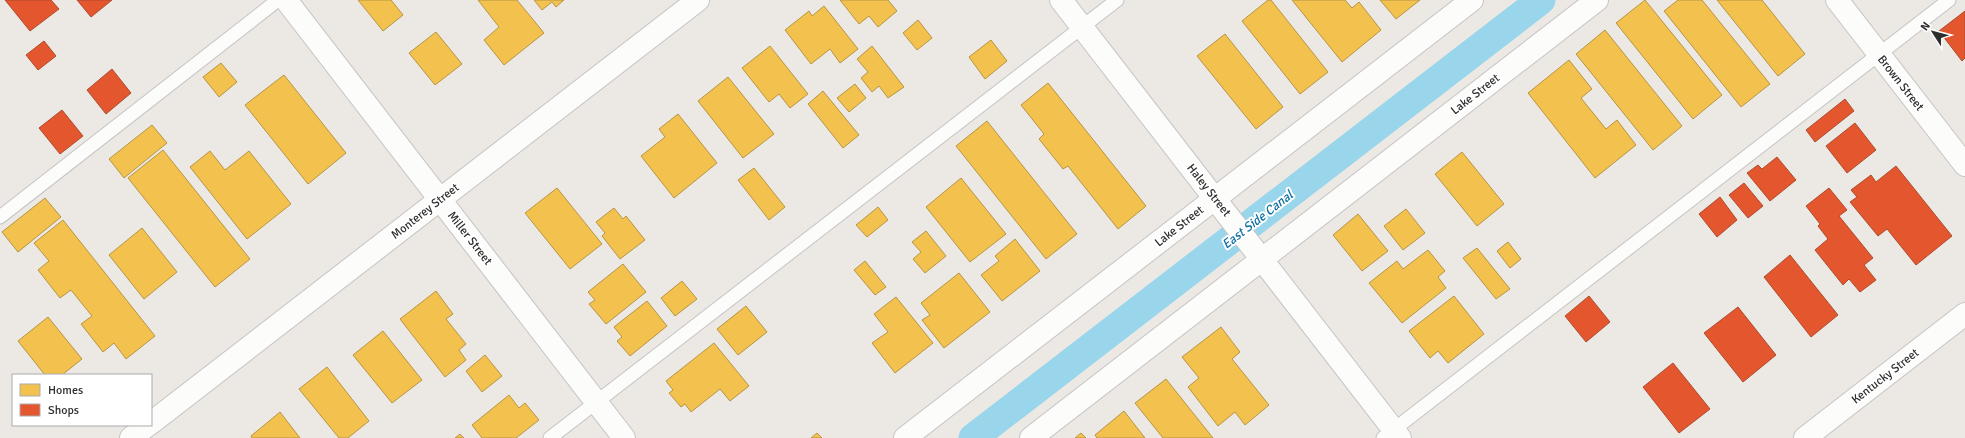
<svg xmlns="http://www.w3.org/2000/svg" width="1965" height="438" font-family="Signika,sans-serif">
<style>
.homes{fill:#f2c14e;stroke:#b79544}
.shops{fill:#e4572e;stroke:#ad4b2e}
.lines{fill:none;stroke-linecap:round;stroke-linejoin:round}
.canal{stroke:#99d6ec;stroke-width:29}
.lane-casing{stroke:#c5c4c5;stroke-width:15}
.street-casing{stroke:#c5c4c5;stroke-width:24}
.secondary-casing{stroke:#c5c4c5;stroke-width:24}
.lane{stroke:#fcfcfb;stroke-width:13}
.street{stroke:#fcfcfb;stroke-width:22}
.secondary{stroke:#fcfcfb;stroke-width:22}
.labels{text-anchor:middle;stroke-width:4;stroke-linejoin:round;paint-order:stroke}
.street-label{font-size:12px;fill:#2e2e2e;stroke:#fff}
.water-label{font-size:13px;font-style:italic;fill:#0d6fa3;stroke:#fff}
</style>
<rect width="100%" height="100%" fill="#ece8e4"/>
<g class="homes">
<path d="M 358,0 L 391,0 L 403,15 L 383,31 Z"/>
<path d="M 478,0 L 517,0 L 544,33 L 504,65 L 484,40 L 499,27 Z"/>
<path d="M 534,0 L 564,0 L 556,7 L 552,2 L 542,10 Z"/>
<path d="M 840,0 L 888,0 L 897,11 L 878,27 L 869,16 L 859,24 Z"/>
<path d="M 1268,0 L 1271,0 L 1328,72 L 1300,94 L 1242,21 Z"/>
<path d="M 1292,0 L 1345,0 L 1352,8 L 1359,2 L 1381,30 L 1342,62 Z"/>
<path d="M 1380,0 L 1420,0 L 1396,19 Z"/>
<path d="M 1645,0 L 1722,95 L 1693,119 L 1616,23 Z"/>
<path d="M 1678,0 L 1702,0 L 1770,84 L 1741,107 L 1664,11 Z"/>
<path d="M 1717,0 L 1762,0 L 1805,54 L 1778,76 Z"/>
<path d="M 824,6 L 858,49 L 840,63 L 830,49 L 811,64 L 785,30 L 809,11 L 812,16 Z"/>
<path d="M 918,20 L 932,38 L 917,50 L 903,33 Z"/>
<path d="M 1605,30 L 1682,126 L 1653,150 L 1576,54 Z"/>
<path d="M 436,32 L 462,64 L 435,85 L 409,53 Z"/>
<path d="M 1225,34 L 1283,107 L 1256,129 L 1197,56 Z"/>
<path d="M 991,40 L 1007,61 L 985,79 L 969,57 Z"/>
<path d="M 770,46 L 808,94 L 790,108 L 779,94 L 769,102 L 742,68 Z"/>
<path d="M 872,46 L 904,87 L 888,98 L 879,86 L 872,92 L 861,78 L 868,72 L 857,59 Z"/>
<path d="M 1569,60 L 1592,89 L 1581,98 L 1606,129 L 1617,120 L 1636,145 L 1595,178 L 1528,93 Z"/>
<path d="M 221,63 L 237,82 L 219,97 L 203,77 Z"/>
<path d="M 284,75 L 346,153 L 308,184 L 245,105 Z"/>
<path d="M 728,77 L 774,134 L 743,158 L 698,101 Z"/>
<path d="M 1048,83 L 1146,206 L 1118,229 L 1068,166 L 1063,169 L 1039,139 L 1044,134 L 1021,105 Z"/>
<path d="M 855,84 L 866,98 L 849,112 L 837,98 Z"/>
<path d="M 823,91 L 859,135 L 843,148 L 808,104 Z"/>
<path d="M 678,114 L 717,163 L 674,198 L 641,156 L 665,137 L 659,129 Z"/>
<path d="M 987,121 L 1077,234 L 1046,259 L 956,146 Z"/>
<path d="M 152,125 L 167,143 L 124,178 L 109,159 Z"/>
<path d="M 163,150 L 250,259 L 215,287 L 128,178 Z"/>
<path d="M 210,151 L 225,170 L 249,151 L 291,204 L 247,239 L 190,167 Z"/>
<path d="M 1462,152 L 1504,204 L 1477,226 L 1435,174 Z"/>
<path d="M 754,168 L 785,207 L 769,220 L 738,180 Z"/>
<path d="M 961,178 L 1006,234 L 970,262 L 926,207 Z"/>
<path d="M 557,188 L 602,244 L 570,269 L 525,213 Z"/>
<path d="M 45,198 L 61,217 L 18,252 L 2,232 Z"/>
<path d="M 878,207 L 888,220 L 867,237 L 856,225 Z"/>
<path d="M 614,208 L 623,219 L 626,216 L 645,240 L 620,259 L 602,236 L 605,233 L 596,222 Z"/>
<path d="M 1406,209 L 1425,233 L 1403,250 L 1384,226 Z"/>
<path d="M 1358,214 L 1388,251 L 1362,271 L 1333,235 Z"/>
<path d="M 63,220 L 155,336 L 126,359 L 114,343 L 103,352 L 81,324 L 92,316 L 71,290 L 60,298 L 38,270 L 49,261 L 34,243 Z"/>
<path d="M 142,228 L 177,272 L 144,299 L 109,255 Z"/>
<path d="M 926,231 L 946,256 L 925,273 L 913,259 L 921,252 L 912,242 Z"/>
<path d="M 1015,239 L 1040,271 L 1002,301 L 981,275 L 999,261 L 995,256 Z"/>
<path d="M 1508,242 L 1521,259 L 1510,268 L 1497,251 Z"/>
<path d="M 1477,248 L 1510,289 L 1496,299 L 1463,258 Z"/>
<path d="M 1428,250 L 1445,271 L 1438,277 L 1446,288 L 1402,323 L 1369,283 L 1397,261 L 1403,269 Z"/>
<path d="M 865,261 L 886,287 L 875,295 L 854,270 Z"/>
<path d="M 623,264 L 646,292 L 606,324 L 589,304 L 595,300 L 588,292 Z"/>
<path d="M 959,273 L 990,312 L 944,348 L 922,320 L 930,315 L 921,303 Z"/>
<path d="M 682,281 L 697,299 L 675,316 L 661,298 Z"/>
<path d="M 436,291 L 453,314 L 446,319 L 466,344 L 459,350 L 466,360 L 445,377 L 400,319 Z"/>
<path d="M 1454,296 L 1484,334 L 1448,363 L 1438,351 L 1430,358 L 1409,331 Z"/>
<path d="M 896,297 L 933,343 L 895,373 L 872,343 L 888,332 L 874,314 Z"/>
<path d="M 647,301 L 667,326 L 630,356 L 617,341 L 622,337 L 614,327 Z"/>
<path d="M 746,306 L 767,332 L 738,355 L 717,329 Z"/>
<path d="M 48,317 L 82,359 L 62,375 L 45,375 L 18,341 Z"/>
<path d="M 1221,327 L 1240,352 L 1232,359 L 1269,405 L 1245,425 L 1235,412 L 1218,426 L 1188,387 L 1199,378 L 1182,357 Z"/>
<path d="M 383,331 L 422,380 L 392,403 L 353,355 Z"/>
<path d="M 714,343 L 749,386 L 730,401 L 720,389 L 691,412 L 685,404 L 681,407 L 669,393 L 673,390 L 666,381 Z"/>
<path d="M 485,355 L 502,376 L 482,392 L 466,371 Z"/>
<path d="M 327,367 L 369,421 L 348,438 L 339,438 L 299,389 Z"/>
<path d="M 1166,379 L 1213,438 L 1163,438 L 1135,403 Z"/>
<path d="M 509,395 L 519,408 L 525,403 L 539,420 L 516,438 L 482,438 L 472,425 Z"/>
<path d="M 1124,411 L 1145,438 L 1097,438 L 1095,435 Z"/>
<path d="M 280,412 L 300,438 L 252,438 L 251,436 Z"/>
<path d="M 817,433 L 822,438 L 811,438 Z"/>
<path d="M 1081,433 L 1086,438 L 1075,438 Z"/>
<path d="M 460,434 L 464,438 L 455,438 Z"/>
</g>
<g class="shops">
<path d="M 5,0 L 51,0 L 59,9 L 30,31 Z"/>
<path d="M 77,0 L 112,0 L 91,17 Z"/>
<path d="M 1965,11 L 1965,58 L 1962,61 L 1939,31 Z"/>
<path d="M 44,41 L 56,56 L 38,70 L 26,55 Z"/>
<path d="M 112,69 L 131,93 L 106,114 L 87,90 Z"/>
<path d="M 1845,99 L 1854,111 L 1815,142 L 1806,130 Z"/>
<path d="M 62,110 L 83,136 L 60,154 L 39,128 Z"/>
<path d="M 1855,123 L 1876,150 L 1847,173 L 1826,146 Z"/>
<path d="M 1777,157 L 1796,180 L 1770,201 L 1747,173 L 1758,165 L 1762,169 Z"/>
<path d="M 1896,166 L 1952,236 L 1916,265 L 1887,229 L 1878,236 L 1850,202 L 1857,197 L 1851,190 L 1871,175 L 1876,182 Z"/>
<path d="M 1744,183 L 1763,206 L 1748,218 L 1729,195 Z"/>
<path d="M 1829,188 L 1847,210 L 1839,216 L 1873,258 L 1864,265 L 1876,280 L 1860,292 L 1849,279 L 1843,285 L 1815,250 L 1828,239 L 1818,226 L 1820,224 L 1806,206 Z"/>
<path d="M 1720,197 L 1737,220 L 1717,237 L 1699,214 Z"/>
<path d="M 1790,255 L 1838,315 L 1811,337 L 1764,277 Z"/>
<path d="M 1589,296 L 1610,322 L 1586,342 L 1565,316 Z"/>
<path d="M 1738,307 L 1776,355 L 1743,382 L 1704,333 Z"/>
<path d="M 1673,363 L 1710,409 L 1679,433 L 1643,387 Z"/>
</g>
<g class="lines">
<path class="canal" d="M 973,438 L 1541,0"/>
<g class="lane-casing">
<g id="lane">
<path d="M 0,217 L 278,0"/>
<path d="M 550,438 L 1117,0"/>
<path d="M 1383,438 L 1949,0"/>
</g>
</g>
<g class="street-casing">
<g id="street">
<path d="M 286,0 L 624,438"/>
<path d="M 1837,0 L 1965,165"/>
<path d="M 905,438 L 1472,0"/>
<path d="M 1031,438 L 1597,0"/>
</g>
</g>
<g class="secondary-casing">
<g id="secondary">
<path d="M 1061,0 L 1400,438"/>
<path d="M 151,423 L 698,0"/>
<path d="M 131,438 L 148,425"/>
<path d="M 1805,438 L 1965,314"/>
</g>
</g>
<use href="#lane" class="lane"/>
<use href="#street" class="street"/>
<use href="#secondary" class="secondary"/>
</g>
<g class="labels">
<g class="street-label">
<text transform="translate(1901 83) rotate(52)" y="4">Brown Street</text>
<text transform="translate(1475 94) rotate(-38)" y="4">Lake Street</text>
<text transform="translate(1209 190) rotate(52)" y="4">Haley Street</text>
<text transform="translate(425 211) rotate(-38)" y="4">Monterey Street</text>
<text transform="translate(1179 226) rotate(-38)" y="4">Lake Street</text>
<text transform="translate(470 238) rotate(52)" y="4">Miller Street</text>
<text transform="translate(1885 376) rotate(-38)" y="4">Kentucky Street</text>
</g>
<g class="water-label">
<text transform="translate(1257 219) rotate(-38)" y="5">East Side Canal</text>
</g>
</g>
<rect x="12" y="374" width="140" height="52" fill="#ffffff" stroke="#ababab"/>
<rect x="20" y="384" width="20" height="12" fill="#f2c14e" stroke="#ababab"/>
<text x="48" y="394" font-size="12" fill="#2e2e2e">Homes</text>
<rect x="20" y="404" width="20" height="12" fill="#e4572e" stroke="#ababab"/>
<text x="48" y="414" font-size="12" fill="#2e2e2e">Shops</text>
<g transform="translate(1933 32) rotate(306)" stroke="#ffffff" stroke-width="3" paint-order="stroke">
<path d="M0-3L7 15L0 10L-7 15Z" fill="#2e2e2e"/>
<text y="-6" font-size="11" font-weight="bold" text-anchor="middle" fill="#2e2e2e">N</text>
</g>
</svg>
